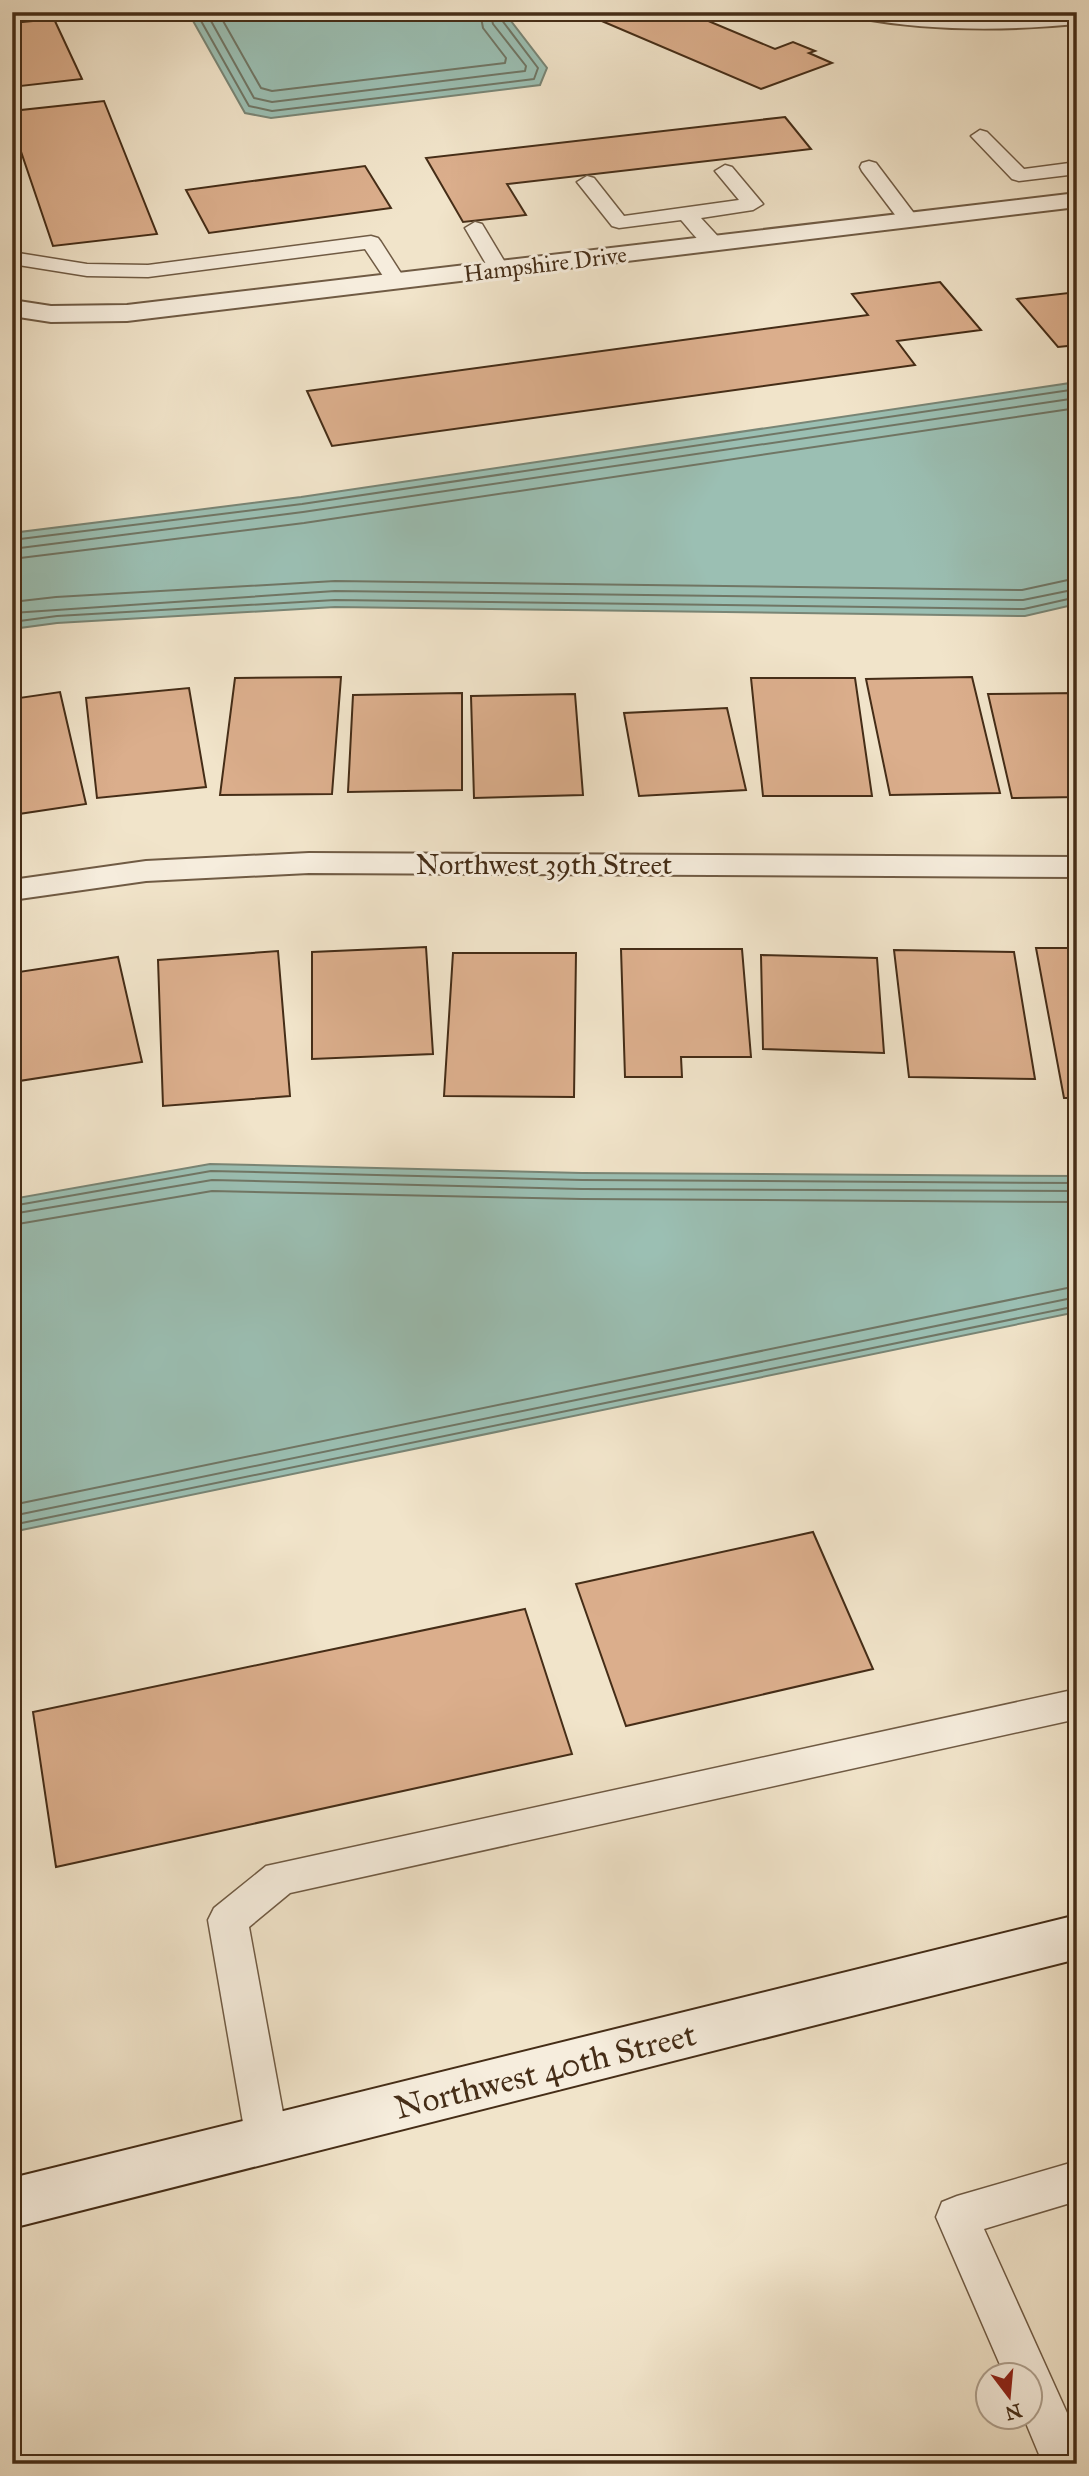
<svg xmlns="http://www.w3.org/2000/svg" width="1089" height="2476" font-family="'IM FELL Great Primer',serif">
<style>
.water{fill:#9bbfb3;stroke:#798575;stroke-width:2}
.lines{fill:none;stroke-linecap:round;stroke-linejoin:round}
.shore{stroke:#707665;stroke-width:2}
.building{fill:#dbae8c;stroke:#452d17;stroke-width:2}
.lane-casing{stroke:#705b44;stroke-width:3}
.street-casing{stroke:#705b44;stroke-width:4}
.secondary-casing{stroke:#452d17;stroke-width:4}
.lane{fill:#f6eddd;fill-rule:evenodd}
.street{fill:#f6eddd;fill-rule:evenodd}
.secondary{fill:#f6eddd;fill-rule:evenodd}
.labels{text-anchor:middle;stroke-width:6;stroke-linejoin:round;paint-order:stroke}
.far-street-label{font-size:23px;fill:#452d17;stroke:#f6eddd}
.street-label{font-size:28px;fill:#452d17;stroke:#f6eddd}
.near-street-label{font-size:33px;fill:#452d17;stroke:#f6eddd}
</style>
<rect width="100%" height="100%" fill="#f1e4ca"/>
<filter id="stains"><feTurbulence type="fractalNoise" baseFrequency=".00286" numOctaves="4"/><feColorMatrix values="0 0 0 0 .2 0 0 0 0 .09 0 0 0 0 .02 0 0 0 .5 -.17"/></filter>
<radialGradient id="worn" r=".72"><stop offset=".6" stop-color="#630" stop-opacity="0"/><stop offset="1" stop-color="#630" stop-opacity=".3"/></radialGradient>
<g class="water">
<path d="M 188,12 L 504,12 L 547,68 L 540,85 L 271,118 L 245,113 Z"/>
<path d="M 1077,382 L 1077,604 L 1025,616 L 335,607 L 57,623 L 12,629 L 12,533 L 301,497 Z"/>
<path d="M 210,1164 L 582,1173 L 1077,1176 L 1077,1312 L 12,1532 L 12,1199 Z"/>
</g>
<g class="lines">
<g class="shore">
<path d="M 196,12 L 249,106 L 272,111 L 534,79 L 538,68 L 501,19 L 499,12"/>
<path d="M 206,12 L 254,98 L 272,102 L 525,71 L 526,66 L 493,24 L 490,12"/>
<path d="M 218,12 L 261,88 L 272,91 L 505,63 L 506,58 L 483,28 L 480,12"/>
<path d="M 12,540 L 302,504 L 1077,389"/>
<path d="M 12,549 L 303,512 L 1077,398"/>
<path d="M 12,559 L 304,523 L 1077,408"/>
<path d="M 12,602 L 56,597 L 335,581 L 1022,590 L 1077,578"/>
<path d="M 12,613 L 335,591 L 1023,600 L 1077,589"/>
<path d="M 12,622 L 57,616 L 335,600 L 1024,609 L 1077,597"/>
<path d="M 12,1206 L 211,1171 L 582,1180 L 1077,1183"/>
<path d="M 12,1214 L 212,1180 L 582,1189 L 1077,1191"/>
<path d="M 12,1225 L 212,1191 L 582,1199 L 1077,1202"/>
<path d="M 12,1505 L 1077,1286"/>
<path d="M 12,1516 L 1077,1297"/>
<path d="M 12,1525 L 1077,1306"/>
</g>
</g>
<g class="building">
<path d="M 615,12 L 687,12 L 775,49 L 793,42 L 815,51 L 809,53 L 832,63 L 761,89 L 597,19 Z"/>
<path d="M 54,19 L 82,79 L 12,87 L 12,61 L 19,60 L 12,44 L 12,23 Z"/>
<path d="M 104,101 L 157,234 L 53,246 L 12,125 L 12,111 Z"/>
<path d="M 785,117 L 811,149 L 507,184 L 526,215 L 463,222 L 426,158 Z"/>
<path d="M 365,166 L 391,208 L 209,233 L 186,190 Z"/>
<path d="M 940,282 L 981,330 L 897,341 L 915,365 L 332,446 L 307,391 L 868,315 L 852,294 Z"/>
<path d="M 1077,292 L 1077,345 L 1058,347 L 1017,299 Z"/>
<path d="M 341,677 L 332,794 L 220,795 L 235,678 Z"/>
<path d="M 972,677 L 1000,793 L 890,795 L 866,679 Z"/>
<path d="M 751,678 L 855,678 L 872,796 L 763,796 Z"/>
<path d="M 189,688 L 206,787 L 97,798 L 86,698 Z"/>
<path d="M 60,692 L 86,804 L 12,815 L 12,699 Z"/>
<path d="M 462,693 L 462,790 L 348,792 L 353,695 Z"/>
<path d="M 1077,693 L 1077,797 L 1012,798 L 988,694 Z"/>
<path d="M 575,694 L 583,795 L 474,798 L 471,696 Z"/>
<path d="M 727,708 L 746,790 L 639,796 L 624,713 Z"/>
<path d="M 426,947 L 433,1054 L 312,1059 L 312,952 Z"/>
<path d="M 1036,948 L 1077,948 L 1077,1098 L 1064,1098 Z"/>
<path d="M 621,949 L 742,949 L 751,1057 L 681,1057 L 682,1077 L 625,1077 Z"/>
<path d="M 894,950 L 1014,952 L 1035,1079 L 909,1077 Z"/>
<path d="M 278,951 L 290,1096 L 163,1106 L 158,960 Z"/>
<path d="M 453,953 L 576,953 L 574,1097 L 444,1096 Z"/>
<path d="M 761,955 L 877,958 L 884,1053 L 763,1049 Z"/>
<path d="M 118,957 L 142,1062 L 19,1081 L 12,1040 L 12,973 Z"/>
<path d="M 813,1532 L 873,1669 L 626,1726 L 576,1584 Z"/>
<path d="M 525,1609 L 572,1754 L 56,1867 L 33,1712 Z"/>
</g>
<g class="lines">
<g class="lane-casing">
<g id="lane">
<path d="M 980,130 L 987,132 L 1024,169 L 1077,162 L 1077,174 L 1019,181 L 1012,179 L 971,136 Z"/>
<path d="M 869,161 L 876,163 L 916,216 L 919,220 L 916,224 L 902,224 L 862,171 L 860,167 L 862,163 Z"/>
<path d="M 725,165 L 732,167 L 763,204 L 753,210 L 701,218 L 724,243 L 721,247 C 704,252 692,232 681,220 L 619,228 L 612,226 L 577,182 L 587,176 L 594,178 L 624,216 L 739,200 L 715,171 Z"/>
<path d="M 475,222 L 482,224 L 509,269 L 506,273 L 492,273 L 489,269 L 465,228 Z"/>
<path d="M 371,236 L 378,238 L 381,242 L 406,281 L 403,285 L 389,285 L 365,249 L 148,277 L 87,276 L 12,264 L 12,252 L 87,264 L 148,265 Z"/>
<path d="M 1077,1689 L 1077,1719 L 290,1893 L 249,1927 L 288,2140 L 282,2154 L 267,2160 L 252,2154 L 246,2140 L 208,1920 L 214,1908 L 266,1866 Z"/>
<path d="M 1077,2161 L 1077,2201 L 984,2229 L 1077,2435 L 1077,2464 L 1043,2464 L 1023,2416 L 1030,2416 L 1030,2374 L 1004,2374 L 936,2217 L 942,2202 L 957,2196 Z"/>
</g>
</g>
<g class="street-casing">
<g id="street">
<path d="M 848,12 L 967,17 L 1077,12 L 1077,24 C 1003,31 931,31 858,18 L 851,16 Z"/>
<path d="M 1077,193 L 1077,207 L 127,321 L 51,322 L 12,316 L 12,300 L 51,306 L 127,305 Z"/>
<path d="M 309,853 L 1077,857 L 1077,877 L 309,873 L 146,881 L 12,900 L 12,880 L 146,861 Z"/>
</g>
</g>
<g class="secondary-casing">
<path id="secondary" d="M 1077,1915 L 1077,1959 L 12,2228 L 12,2178 Z"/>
</g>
<use href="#lane" class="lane"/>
<use href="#street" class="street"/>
<use href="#secondary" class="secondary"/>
</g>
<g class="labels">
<g class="far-street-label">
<text transform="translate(545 264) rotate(-7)" y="8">Hampshire Drive</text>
</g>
<g class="street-label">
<text x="544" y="874">Northwest 39th Street</text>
</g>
<g class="near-street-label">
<text transform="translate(545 2070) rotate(-14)" y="12">Northwest 40th Street</text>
</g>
</g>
<rect width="1089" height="2476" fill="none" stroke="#f1e4ca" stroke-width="42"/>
<rect x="14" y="14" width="1061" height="2448" fill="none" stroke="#452d17" stroke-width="3.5"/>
<rect x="21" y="21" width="1047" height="2434" fill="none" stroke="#452d17" stroke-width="2"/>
<g transform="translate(1009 2396) rotate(164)"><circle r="33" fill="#f6eddd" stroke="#afa08e" stroke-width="2"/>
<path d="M0-5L12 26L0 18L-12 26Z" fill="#8f2418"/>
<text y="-10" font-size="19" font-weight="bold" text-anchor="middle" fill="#452d17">N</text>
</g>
<rect width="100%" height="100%" filter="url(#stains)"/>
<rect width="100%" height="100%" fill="url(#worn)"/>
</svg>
